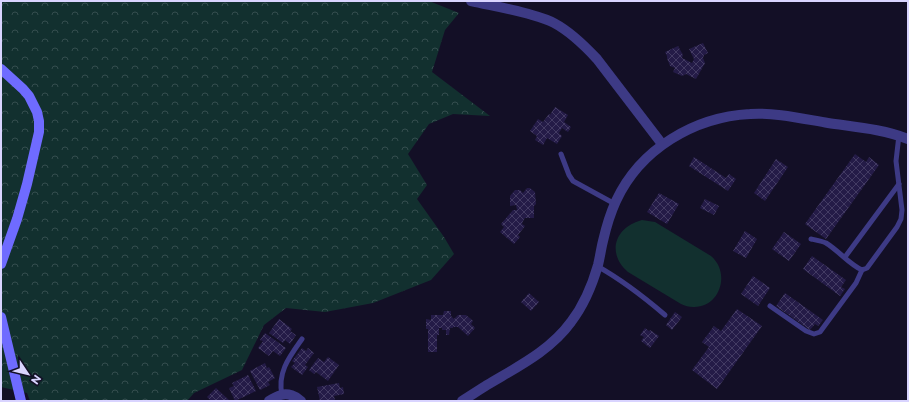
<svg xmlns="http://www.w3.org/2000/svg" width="909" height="402" font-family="Montserrat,sans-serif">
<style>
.forest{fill:url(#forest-crowns)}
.pitch{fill:#12302f}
.building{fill:url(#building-cross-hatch)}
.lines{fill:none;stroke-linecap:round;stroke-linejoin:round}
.lane{stroke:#3d3a85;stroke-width:5}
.street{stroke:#3d3a85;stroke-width:10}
.secondary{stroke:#6f6bff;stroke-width:10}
</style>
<defs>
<pattern id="forest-crowns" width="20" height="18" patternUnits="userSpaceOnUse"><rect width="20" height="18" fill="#12302f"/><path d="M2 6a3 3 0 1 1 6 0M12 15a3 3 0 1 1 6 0" fill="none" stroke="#344d4e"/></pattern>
<pattern id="building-cross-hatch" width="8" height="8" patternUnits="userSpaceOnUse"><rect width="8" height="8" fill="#241b47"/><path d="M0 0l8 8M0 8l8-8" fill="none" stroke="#433b63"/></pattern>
</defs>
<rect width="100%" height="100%" fill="#130f26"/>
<path class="forest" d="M 1,1 L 429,1 L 459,13 L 445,30 L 432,72 L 490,116 L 453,114 L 429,124 L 408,154 L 427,185 L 417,199 L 444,237 L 454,254 L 431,280 L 373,303 L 325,312 L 286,308 L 264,325 L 242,370 L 194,393 L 187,401 L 30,401 L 27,393 L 1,387 Z"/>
<path class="pitch" d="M 642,220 L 655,222 L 711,256 C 731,273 720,308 693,307 C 689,307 685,306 681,304 L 628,272 C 606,253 615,227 642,220 Z"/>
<g class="building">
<path d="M 703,43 L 708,53 L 704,55 L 703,58 L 705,63 L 696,79 L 686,74 L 682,76 L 673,72 L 675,68 L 670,66 L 667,58 L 667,56 L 665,52 L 678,46 L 683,55 L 682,58 L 692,63 L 694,59 L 689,49 Z"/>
<path d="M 555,107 L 568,115 L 564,122 L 571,127 L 568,132 L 562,128 L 559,133 L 562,136 L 557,144 L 547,138 L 543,145 L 535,140 L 537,136 L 530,131 L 538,119 L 543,122 L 549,114 L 550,115 Z"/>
<path d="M 855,154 L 866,162 L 869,157 L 879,165 L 826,239 L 805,224 Z"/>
<path d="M 694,157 L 726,178 L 729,174 L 736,179 L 728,191 L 689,166 Z"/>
<path d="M 776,159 L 788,167 L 765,201 L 754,193 Z"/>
<path d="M 527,188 L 530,188 L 535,192 L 536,204 L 534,206 L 534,218 L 525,218 L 523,221 L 522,224 L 525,226 L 518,235 L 520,237 L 514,244 L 500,232 L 504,227 L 501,224 L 513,210 L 517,210 L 516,205 L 510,206 L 510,196 L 515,190 L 520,190 L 523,193 Z"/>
<path d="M 659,193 L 679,204 L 667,224 L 647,212 Z"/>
<path d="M 705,199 L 719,206 L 714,215 L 700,208 Z"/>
<path d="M 745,231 L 757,239 L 746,258 L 733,251 Z"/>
<path d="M 784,232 L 801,244 L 789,261 L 772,249 Z"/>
<path d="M 812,256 L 846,280 L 841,287 L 845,289 L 840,296 L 803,269 Z"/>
<path d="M 753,276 L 770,288 L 758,306 L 741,294 Z"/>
<path d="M 529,293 L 539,302 L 531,311 L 521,302 Z"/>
<path d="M 785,293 L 823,320 L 818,326 L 815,324 L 810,330 L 776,306 Z"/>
<path d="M 737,309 L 762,326 L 717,389 L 692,370 L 709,347 L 702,342 L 714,326 L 721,331 Z"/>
<path d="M 444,311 L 451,311 L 451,316 L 454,319 L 458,315 L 466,315 L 473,321 L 471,324 L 475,328 L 468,336 L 458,327 L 453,327 L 453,328 L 450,328 L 449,335 L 446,335 L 446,330 L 442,330 L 442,328 L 439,328 L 439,335 L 437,335 L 437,352 L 428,352 L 428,329 L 426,329 L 426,319 L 431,320 L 431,315 L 443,315 Z"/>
<path d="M 675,312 L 682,317 L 672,330 L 666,325 Z"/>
<path d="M 279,319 L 292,329 L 290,331 L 296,335 L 290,344 L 285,340 L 283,343 L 269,333 Z"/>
<path d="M 645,328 L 649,331 L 650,330 L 659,336 L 650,348 L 641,341 L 644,337 L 640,335 Z"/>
<path d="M 265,333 L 286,348 L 280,356 L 273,351 L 269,356 L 258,348 L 263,341 L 260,340 Z"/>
<path d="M 302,348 L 306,351 L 308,348 L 314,353 L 305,365 L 308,367 L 302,375 L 291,367 L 295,363 L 292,361 Z"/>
<path d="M 328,357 L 339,365 L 328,381 L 316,372 L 314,374 L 309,370 L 318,358 L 324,362 Z"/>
<path d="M 265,363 L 267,368 L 269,367 L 275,378 L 268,382 L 270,385 L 260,390 L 250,371 Z"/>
<path d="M 248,375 L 256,391 L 235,401 L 229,388 L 234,386 L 232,383 Z"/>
<path d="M 339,383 L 340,388 L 343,387 L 344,394 L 334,396 L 335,400 L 329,401 L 320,401 L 317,387 Z"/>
<path d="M 216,388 L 230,401 L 211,401 L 207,397 Z"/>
</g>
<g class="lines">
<g class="lane">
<path d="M 561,154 L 569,175 L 573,181 L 615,204"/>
<path d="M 811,239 C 816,240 822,241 826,243 C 839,251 849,264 862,270 L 867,268 L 897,227 L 901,219 L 902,210 L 896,161 L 899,135"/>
<path d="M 845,257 L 899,184"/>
<path d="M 597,266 C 622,280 644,297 665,315"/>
<path d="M 770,306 L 806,331 L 814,334 L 820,332 L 856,283 L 862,270"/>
<path d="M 282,395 C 277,372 290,356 302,339"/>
</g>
<g class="street">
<path d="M 471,1 C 489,5 507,8 525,13 C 535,16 545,18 554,23 C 571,32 584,45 597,59 L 662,144"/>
<path d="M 269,401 C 272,399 277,396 281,395 C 288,393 296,396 301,401"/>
<path d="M 462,401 C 470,396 479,390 487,385 C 517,367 550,351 571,322 C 584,305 592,286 598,265 C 600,257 601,249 603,241 C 606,228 610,214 616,201 C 640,149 694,117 750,114 C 774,112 804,119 828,123 C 855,127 883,129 908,139"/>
</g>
<g class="secondary">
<path d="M 1,69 L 23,89 L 29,96 L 37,112 L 39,121 L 39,132 L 27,184 L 17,219 L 1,264"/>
<path d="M 1,317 L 21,401"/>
</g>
</g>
<rect width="909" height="402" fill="none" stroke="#d9d4ff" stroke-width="4"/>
<g transform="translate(28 374) rotate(125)" stroke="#130f26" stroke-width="3" paint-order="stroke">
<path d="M0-3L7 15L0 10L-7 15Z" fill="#d9d4ff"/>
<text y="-6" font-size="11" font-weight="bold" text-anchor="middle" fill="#d9d4ff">N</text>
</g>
</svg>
